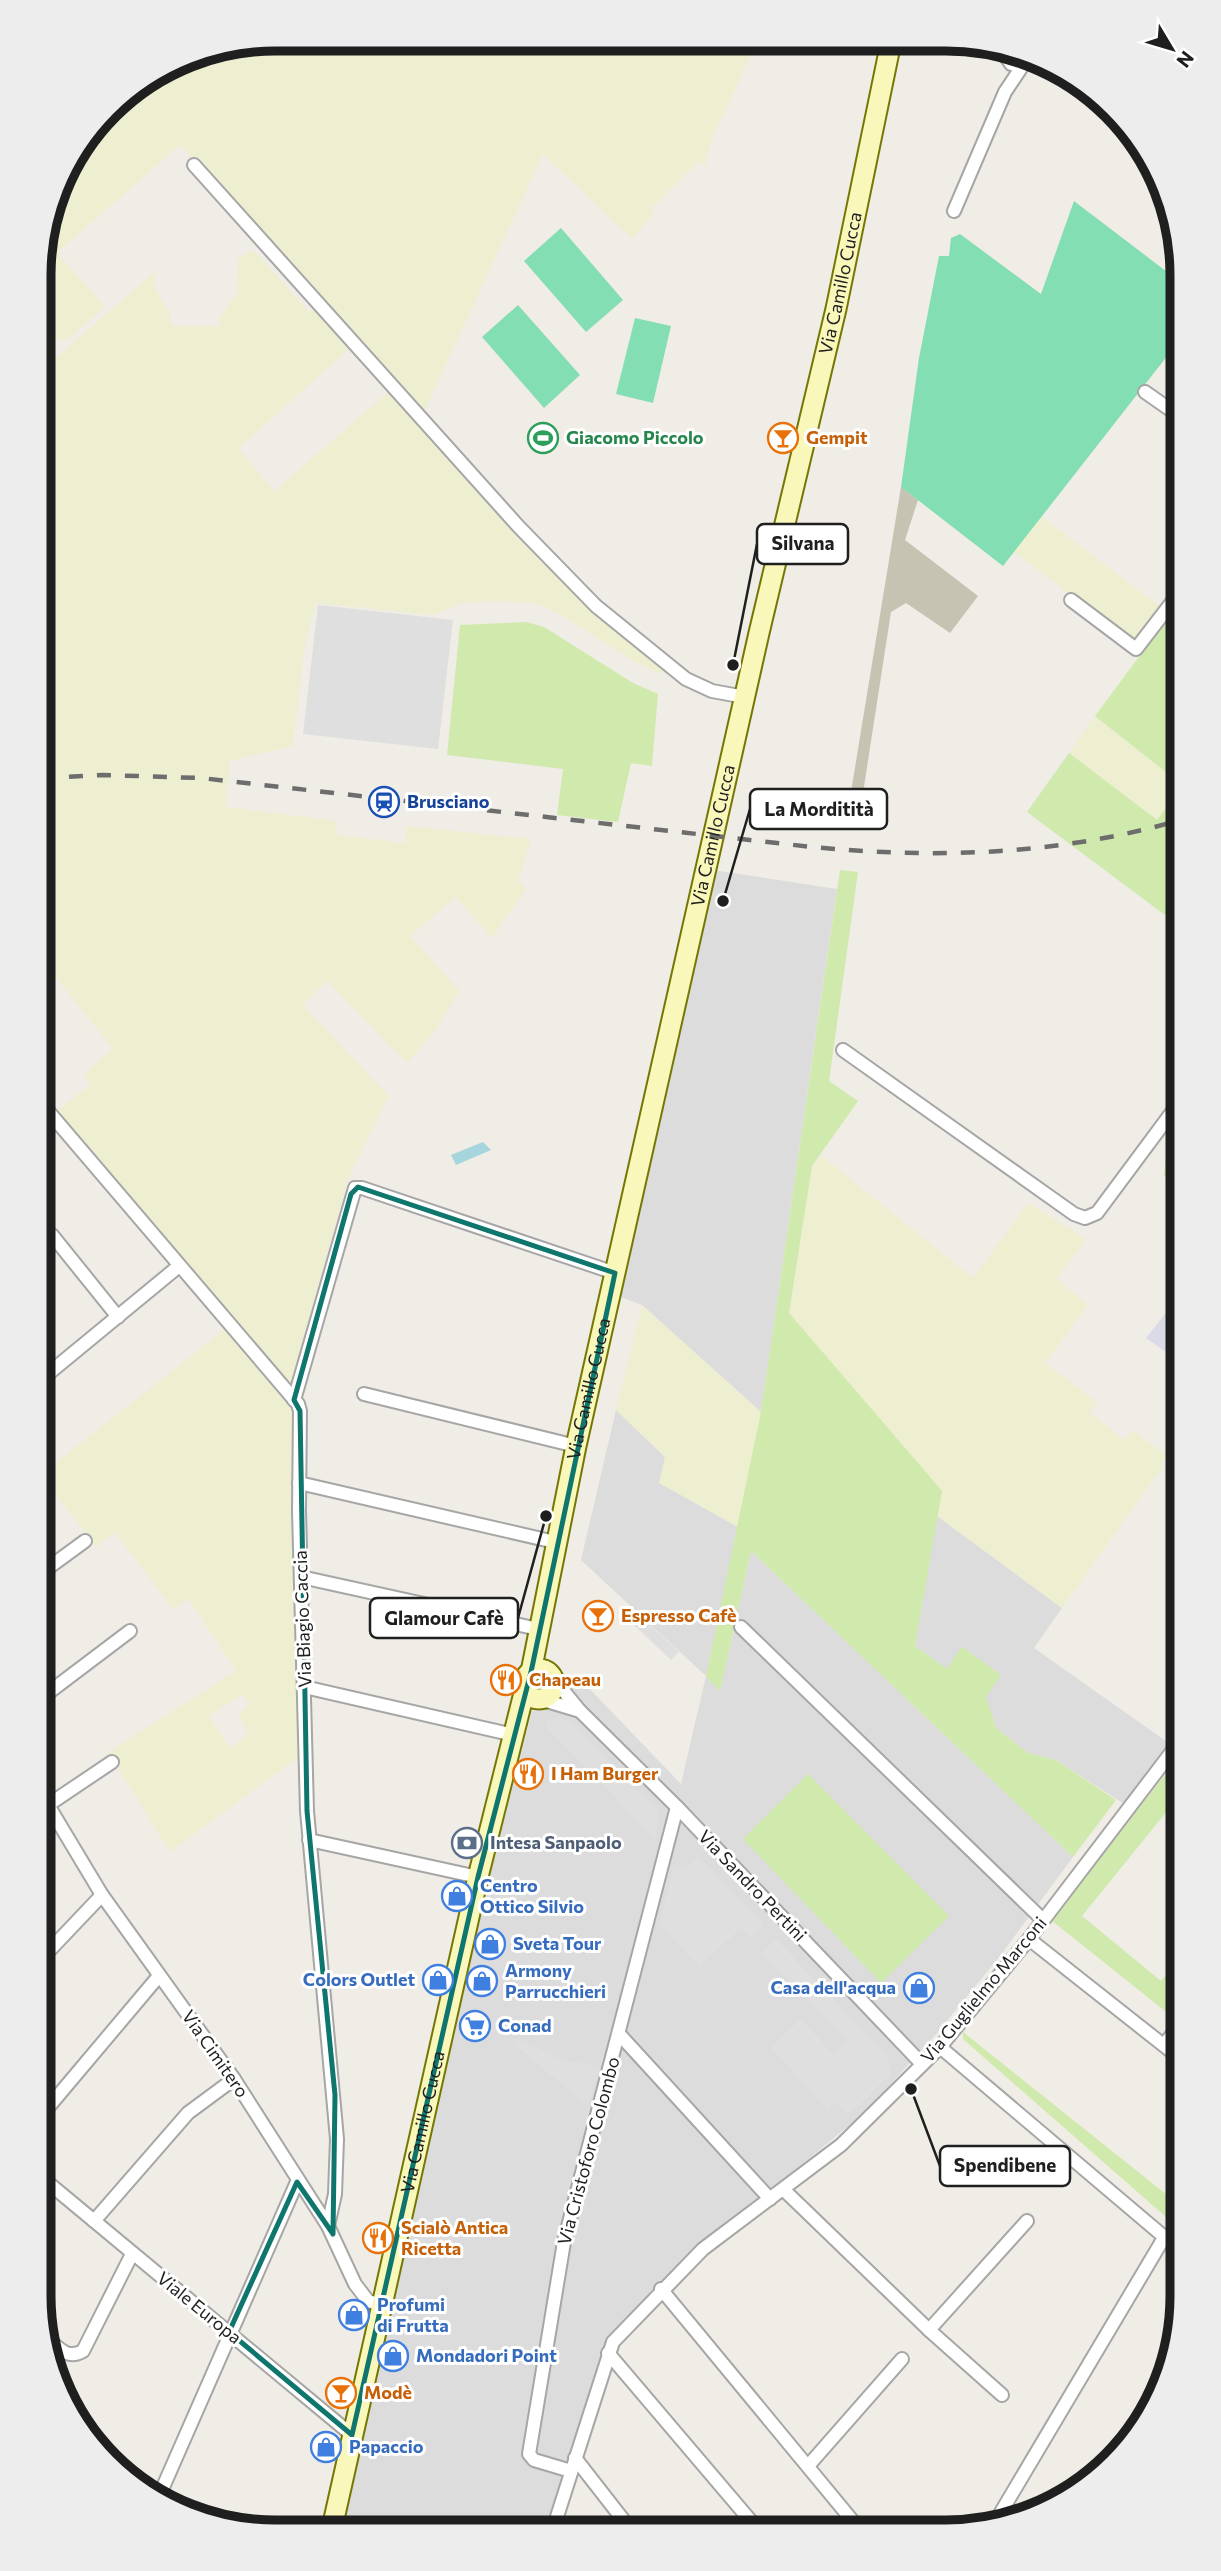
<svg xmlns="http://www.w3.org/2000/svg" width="1221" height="2571" font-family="Commissioner,sans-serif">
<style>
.residential{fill:#dddcdc}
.construction{fill:#c5c3b1}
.farmland{fill:#eeeed1;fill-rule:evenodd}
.grass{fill:#cfeaac}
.pitch{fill:#84deb4}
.parking{fill:#dfdfdf}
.plaza{fill:#dadbe6}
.water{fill:#a6d5dd}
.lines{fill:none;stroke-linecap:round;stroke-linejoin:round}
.street-casing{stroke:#a6a6a6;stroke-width:16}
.secondary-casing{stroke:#757705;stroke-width:23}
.street{stroke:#fff;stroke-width:12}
.secondary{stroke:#f9f7ba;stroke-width:19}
.rail{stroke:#6d6d6d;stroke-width:4.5;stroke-dasharray:14 14;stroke-linecap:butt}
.marked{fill:none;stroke:#0f766e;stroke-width:5;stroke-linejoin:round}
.labels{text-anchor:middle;stroke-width:6;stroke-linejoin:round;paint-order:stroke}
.street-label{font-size:18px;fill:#1f1f1f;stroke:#fff}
.leisure-label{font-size:18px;font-weight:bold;fill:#27864d;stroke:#fff;text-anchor:start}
.food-label{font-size:18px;font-weight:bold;fill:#c56008;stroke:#fff;text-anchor:start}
.transit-label{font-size:18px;font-weight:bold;fill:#164399;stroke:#fff;text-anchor:start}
.service-label{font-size:18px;font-weight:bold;fill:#4e5e75;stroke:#fff;text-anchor:start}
.shop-label{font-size:18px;font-weight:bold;fill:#366cbe;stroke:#fff;text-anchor:start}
.rim{fill:none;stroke:#1f1f1f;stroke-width:9}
.leader{fill:none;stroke:#1f1f1f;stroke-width:2.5}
.callout-dot{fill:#1f1f1f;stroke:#fff;stroke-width:2.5}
.callout{fill:#fff;stroke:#1f1f1f;stroke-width:2.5}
.callout-label{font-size:19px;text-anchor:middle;font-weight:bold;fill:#1f1f1f}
</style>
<rect width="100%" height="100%" fill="#f0ece6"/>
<g class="residential">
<path d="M 713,870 L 837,889 L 761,1412 L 642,1305 L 618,1296 Z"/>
<path d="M 616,1410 L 665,1457 L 660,1483 L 738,1527 L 706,1676 L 720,1690 L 751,1551 L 1073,1857 L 1000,1956 L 937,2033 L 878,2098 L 852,2123 L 657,2284 L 604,2348 L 551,2527 L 340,2528 L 490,1876 L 532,1711 L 549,1709 L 560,1701 L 567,1679 L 583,1682 L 681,1784 L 706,1676 L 581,1560 Z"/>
<path d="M 937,1516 L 1062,1608 L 1034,1648 L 1170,1744 L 1124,1804 L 1056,1760 L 1028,1753 L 996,1728 L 985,1697 L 1001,1675 L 963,1648 L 947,1669 L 915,1646 Z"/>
</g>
<path class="construction" d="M 901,487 L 918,500 L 905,540 L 978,596 L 950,633 L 906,603 L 891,612 L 861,806 L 850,798 Z"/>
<g class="farmland">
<path d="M 275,39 L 757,42 L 712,139 L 705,166 L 698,162 L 651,209 L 654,213 L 632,239 L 543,154 L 424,412 L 180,145 L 57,253 L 105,307 L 66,341 L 41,334 L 39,259 L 63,170 L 119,97 L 185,56 Z"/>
<path d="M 249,251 L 255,252 L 309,312 L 317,306 L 352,346 L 239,448 L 274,491 L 391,390 L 546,567 L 611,627 L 666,671 L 655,672 L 631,660 L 563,616 L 537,604 L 509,601 L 462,603 L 433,615 L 315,603 L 304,650 L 293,746 L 230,761 L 226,807 L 337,821 L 336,835 L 405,843 L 407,826 L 531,839 L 518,880 L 526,889 L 492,938 L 456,897 L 410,936 L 460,991 L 434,1032 L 407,1063 L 327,981 L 303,1005 L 389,1096 L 348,1179 L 290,1383 L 286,1383 L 52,1114 L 90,1085 L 83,1075 L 113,1049 L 42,960 L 39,372 L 156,271 L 155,288 L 169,312 L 171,326 L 220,326 L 220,318 L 237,292 L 238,259 Z"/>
<path d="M 1041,516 L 1162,608 L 1135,644 L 1014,552 Z"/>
<path d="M 1095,716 L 1176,780 L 1176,795 L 1158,821 L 1069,753 Z"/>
<path d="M 822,1156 L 973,1278 L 1028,1203 L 1086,1239 L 1057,1279 L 1088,1305 L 1045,1363 L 1097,1402 L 1090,1413 L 1125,1440 L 1132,1430 L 1167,1456 L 1160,1466 L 1162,1468 L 1062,1608 L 937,1516 L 941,1491 L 789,1313 L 812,1166 Z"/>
<path d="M 642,1305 L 761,1412 L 738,1527 L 659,1483 L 665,1457 L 616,1410 Z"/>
<path d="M 225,1329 L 294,1413 L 300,1756 L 170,1852 L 108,1752 L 236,1671 L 188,1599 L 173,1609 L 115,1533 L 96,1547 L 43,1478 L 43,1473 ZM 243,1694 L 249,1704 L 239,1715 L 248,1734 L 230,1748 L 209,1716 Z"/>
</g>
<g class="grass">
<path d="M 1176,607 L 1176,780 L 1095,716 Z"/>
<path d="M 526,622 L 544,627 L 633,683 L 658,694 L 652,766 L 631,763 L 618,822 L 557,815 L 563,769 L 447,755 L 460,625 Z"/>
<path d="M 1069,753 L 1157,820 L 1176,795 L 1177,924 L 1027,812 Z"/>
<path d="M 840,870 L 858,872 L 829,1081 L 858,1101 L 812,1166 L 789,1313 L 942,1491 L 915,1646 L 947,1669 L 962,1647 L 1001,1675 L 986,1697 L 996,1728 L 1028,1753 L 1056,1760 L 1116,1800 L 1073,1857 L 751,1551 L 720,1691 L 706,1676 L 761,1412 Z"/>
<path d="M 1178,1129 L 1178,1193 L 1164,1175 L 1168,1142 Z"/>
<path d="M 1180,1756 L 1180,1795 L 1082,1916 L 1161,1981 L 1181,1957 L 1181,2002 L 1170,2015 L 1051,1920 Z"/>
<path d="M 808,1774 L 949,1916 L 881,1983 L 743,1839 Z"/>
<path d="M 963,2032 L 1182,2207 L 1182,2231 L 963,2039 Z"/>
</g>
<g class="pitch">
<path d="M 1074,201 L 1175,278 L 1175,346 L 1003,566 L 901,487 L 919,358 L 939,256 L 949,256 L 951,238 L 960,234 L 1041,294 Z"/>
<path d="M 561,228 L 623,300 L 586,332 L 524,261 Z"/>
<path d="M 518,305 L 580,375 L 544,408 L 482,337 Z"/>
<path d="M 635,318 L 671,326 L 653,403 L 616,394 Z"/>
</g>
<g class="parking">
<path d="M 318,605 L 453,620 L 438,749 L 303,734 Z"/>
<path d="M 639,1614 L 679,1652 L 671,1660 L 631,1622 Z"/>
<path d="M 557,1718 L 568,1721 L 659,1811 L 656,1840 L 546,1727 L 548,1720 Z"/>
<path d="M 699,1856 L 764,1925 L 751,1938 L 741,1928 L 699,1967 L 659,1924 L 674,1867 L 685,1869 Z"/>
<path d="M 776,1939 L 885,2053 L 890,2063 L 891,2074 L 848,2116 L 835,2102 L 827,2110 L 771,2047 L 801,2019 L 833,2054 L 847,2040 L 762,1953 Z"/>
<path d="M 516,2038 L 561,2059 L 600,2067 L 588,2106 L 514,2044 Z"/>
</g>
<path class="plaza" d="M 1178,1298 L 1179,1361 L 1146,1338 Z"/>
<path class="water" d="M 483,1142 L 491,1150 L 456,1165 L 451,1155 Z"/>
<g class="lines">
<g class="street-casing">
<g id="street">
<path d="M 988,43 L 1007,58"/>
<path d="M 1009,51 L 1007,58 L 1011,64 L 1019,66 L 1026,60"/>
<path d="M 194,165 L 519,527 L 596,606 L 686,679 L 712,691 L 745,697"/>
<path d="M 954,211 L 1005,92 L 1025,62"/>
<path d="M 1145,392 L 1175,413"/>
<path d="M 1071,600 L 1136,649 L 1176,597"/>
<path d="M 843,1050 L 1074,1214 L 1085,1218 L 1097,1213 L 1178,1104"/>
<path d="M 42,1104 L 298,1404 L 300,1411 L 299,1511 L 307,1811 L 337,2139 L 335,2194 L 328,2226"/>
<path d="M 43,1242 L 52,1235 L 118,1317"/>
<path d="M 43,1378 L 179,1266"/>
<path d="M 364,1394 L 576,1446"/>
<path d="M 294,1400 L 355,1188 L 362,1188 L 615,1273"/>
<path d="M 299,1483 L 555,1542"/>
<path d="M 44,1571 L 85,1541"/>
<path d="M 301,1577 L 538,1629"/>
<path d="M 741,1627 L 1043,1920"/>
<path d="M 553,1678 L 580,1711 L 677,1807 L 922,2064"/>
<path d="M 313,1689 L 514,1735"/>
<path d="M 44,1696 L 130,1631"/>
<path d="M 540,1699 L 580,1711"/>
<path d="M 45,1800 L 102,1895 L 234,2079 L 328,2226 L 355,2284 L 368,2301 L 382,2305"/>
<path d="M 45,1807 L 112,1762"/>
<path d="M 309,1840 L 478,1877"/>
<path d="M 1029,1939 L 1181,2059"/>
<path d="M 45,1955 L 102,1895"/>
<path d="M 620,2035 L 770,2199"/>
<path d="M 1164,2045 L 1181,2023"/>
<path d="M 940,2047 L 1182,2252"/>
<path d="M 46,2110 L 158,1977"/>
<path d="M 46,2181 L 352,2435"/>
<path d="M 784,2190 L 929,2330 L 1002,2395"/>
<path d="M 94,2221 L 188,2113 L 234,2079"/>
<path d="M 661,2289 L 856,2525"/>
<path d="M 929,2330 L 1027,2221"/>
<path d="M 47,2338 C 59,2348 67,2360 83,2351 L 132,2254"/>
<path d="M 608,2353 L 755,2526"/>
<path d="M 575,2458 L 628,2526"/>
<path d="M 808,2466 L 902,2359"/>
<path d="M 571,2471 L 534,2460 L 529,2454 L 564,2242 L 677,1807"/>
<path d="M 160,2494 L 297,2182"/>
<path d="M 994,2524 L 1165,2236"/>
<path d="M 554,2526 L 613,2342 L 703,2249 L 841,2145 L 940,2047 L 1029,1939 L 1180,1741"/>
</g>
</g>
<g class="secondary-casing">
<g id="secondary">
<circle cx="539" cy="1684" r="15"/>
<path id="s1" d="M 531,1672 L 576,1446 L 759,633 L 836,309 L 891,42"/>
<path id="s2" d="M 332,2528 L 478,1877 L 525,1689"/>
</g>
</g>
<use href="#street" class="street"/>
<use href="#secondary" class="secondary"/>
<path class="rail" d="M 41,778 L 103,775 L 201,778 L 812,847 C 935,859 1057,855 1177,821"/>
</g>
<path class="marked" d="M 358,1187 L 615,1273 L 531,1672 L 478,1877 L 352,2435 L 229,2332 L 297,2182 L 333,2234 L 335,2095 L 307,1811 L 300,1411 L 294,1400 L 351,1194 Z"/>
<defs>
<g id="stadium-ring" transform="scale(1.575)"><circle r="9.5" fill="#fff" stroke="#2e9e5b" stroke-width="1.5"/><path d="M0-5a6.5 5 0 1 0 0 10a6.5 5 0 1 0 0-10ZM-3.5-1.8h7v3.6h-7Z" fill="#2e9e5b"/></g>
<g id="bar-ring" transform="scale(1.575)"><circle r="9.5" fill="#fff" stroke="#e8710a" stroke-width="1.5"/><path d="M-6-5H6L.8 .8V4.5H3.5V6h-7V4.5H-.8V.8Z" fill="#e8710a"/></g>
<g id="station-ring" transform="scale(1.575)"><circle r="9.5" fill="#fff" stroke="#1a4fb4" stroke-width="1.5"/><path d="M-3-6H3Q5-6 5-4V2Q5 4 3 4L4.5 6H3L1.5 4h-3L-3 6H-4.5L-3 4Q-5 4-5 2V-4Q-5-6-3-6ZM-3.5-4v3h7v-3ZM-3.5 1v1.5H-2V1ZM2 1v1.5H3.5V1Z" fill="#1a4fb4"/></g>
<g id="restaurant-ring" transform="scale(1.575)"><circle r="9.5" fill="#fff" stroke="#e8710a" stroke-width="1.5"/><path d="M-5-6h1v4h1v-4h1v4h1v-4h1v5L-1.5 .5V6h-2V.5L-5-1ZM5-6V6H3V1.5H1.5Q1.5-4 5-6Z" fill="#e8710a"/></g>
<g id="bank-ring" transform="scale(1.575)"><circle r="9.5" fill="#fff" stroke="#5c6f8a" stroke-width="1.5"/><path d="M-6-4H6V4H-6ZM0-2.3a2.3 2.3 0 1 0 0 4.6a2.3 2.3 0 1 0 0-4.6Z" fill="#5c6f8a"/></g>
<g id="shop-ring" transform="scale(1.575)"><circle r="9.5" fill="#fff" stroke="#3f7fe0" stroke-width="1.5"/><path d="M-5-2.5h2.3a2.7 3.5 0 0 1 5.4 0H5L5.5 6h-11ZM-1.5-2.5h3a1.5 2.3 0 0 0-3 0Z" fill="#3f7fe0"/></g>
<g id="supermarket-ring" transform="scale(1.575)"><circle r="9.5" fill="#fff" stroke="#3f7fe0" stroke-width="1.5"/><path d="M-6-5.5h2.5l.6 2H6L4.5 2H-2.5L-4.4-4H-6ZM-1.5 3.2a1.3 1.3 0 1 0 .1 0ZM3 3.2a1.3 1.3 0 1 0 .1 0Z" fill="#3f7fe0"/></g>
</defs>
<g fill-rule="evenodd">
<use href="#stadium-ring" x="543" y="438"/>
<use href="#bar-ring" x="783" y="438"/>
<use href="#station-ring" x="384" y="802"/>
<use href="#bar-ring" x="598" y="1616"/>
<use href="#restaurant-ring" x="506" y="1680"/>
<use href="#restaurant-ring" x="528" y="1774"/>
<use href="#bank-ring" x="467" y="1843"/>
<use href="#shop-ring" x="457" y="1896"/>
<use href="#shop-ring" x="490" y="1944"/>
<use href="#shop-ring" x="438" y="1980"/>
<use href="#shop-ring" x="482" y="1981"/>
<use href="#shop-ring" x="919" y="1988"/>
<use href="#supermarket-ring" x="475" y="2026"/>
<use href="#restaurant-ring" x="378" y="2238"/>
<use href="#shop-ring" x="354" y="2315"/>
<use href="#shop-ring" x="393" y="2356"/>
<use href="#bar-ring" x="341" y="2393"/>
<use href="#shop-ring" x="326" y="2447"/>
</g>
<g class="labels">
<g class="street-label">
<text dy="6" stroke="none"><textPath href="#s1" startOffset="1423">Via Camillo Cucca</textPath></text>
<text dy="6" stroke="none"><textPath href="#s1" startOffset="856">Via Camillo Cucca</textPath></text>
<text dy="6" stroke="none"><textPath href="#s1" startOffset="289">Via Camillo Cucca</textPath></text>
<text transform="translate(303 1619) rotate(-92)" y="6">Via Biagio Caccia</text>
<text transform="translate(752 1886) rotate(46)" y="6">Via Sandro Pertini</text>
<text transform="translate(984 1990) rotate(-50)" y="6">Via Guglielmo Marconi</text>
<text transform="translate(215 2054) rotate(55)" y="6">Via Cimitero</text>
<text dy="6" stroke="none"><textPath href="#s2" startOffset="416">Via Camillo Cucca</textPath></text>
<text transform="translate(589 2151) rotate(-75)" y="6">Via Cristoforo Colombo</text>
<text transform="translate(199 2308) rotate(39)" y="6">Viale Europa</text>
</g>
<g class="leisure-label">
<text x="566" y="444">Giacomo Piccolo</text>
</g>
<g class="food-label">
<text x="806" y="444">Gempit</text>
<text x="621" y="1622">Espresso Cafè</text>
<text x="529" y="1686">Chapeau</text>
<text x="551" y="1780">I Ham Burger</text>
<text x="401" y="2234">Scialò Antica<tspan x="401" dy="21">Ricetta</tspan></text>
<text x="364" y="2399">Modè</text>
</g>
<g class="transit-label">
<text x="407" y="808">Brusciano</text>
</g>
<g class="service-label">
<text x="490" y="1849">Intesa Sanpaolo</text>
</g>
<g class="shop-label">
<text x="480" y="1892">Centro<tspan x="480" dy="21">Ottico Silvio</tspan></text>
<text x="513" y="1950">Sveta Tour</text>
<text x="505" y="1977">Armony<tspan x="505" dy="21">Parrucchieri</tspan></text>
<text x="415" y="1986" text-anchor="end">Colors Outlet</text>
<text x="896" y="1994" text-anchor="end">Casa dell'acqua</text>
<text x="498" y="2032">Conad</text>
<text x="377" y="2311">Profumi<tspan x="377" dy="21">di Frutta</tspan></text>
<text x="416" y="2362">Mondadori Point</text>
<text x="349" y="2453">Papaccio</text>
</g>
</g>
<path d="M0 0H1221V2571H0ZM275 51H946A224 224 0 0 1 1170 275V2296A224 224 0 0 1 946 2520H275A224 224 0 0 1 51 2296V275A224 224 0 0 1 275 51Z" fill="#ededed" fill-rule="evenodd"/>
<path class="rim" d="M275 51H946A224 224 0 0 1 1170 275V2296A224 224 0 0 1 946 2520H275A224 224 0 0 1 51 2296V275A224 224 0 0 1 275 51Z"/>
<path class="leader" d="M733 665L757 544M723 901L750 809M546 1516L518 1618M911 2089L940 2166"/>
<g class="callout-dot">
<circle cx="733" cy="665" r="7"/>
<circle cx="723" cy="901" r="7"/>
<circle cx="546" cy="1516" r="7"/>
<circle cx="911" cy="2089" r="7"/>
</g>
<g class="callout">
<rect x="757" y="524" width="91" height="40" rx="7"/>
<rect x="750" y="789" width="137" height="40" rx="7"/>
<rect x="370" y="1598" width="148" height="40" rx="7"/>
<rect x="940" y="2146" width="130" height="40" rx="7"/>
</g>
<g class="callout-label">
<text x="803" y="550">Silvana</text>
<text x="819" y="816">La Morditità</text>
<text x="444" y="1625">Glamour Cafè</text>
<text x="1005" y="2172">Spendibene</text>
</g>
<g transform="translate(1172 49) rotate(128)" stroke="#ffffff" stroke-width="5" paint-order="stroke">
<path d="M0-5L12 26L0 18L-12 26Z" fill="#1f1f1f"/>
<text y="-10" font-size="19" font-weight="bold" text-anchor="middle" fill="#1f1f1f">N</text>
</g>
</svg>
